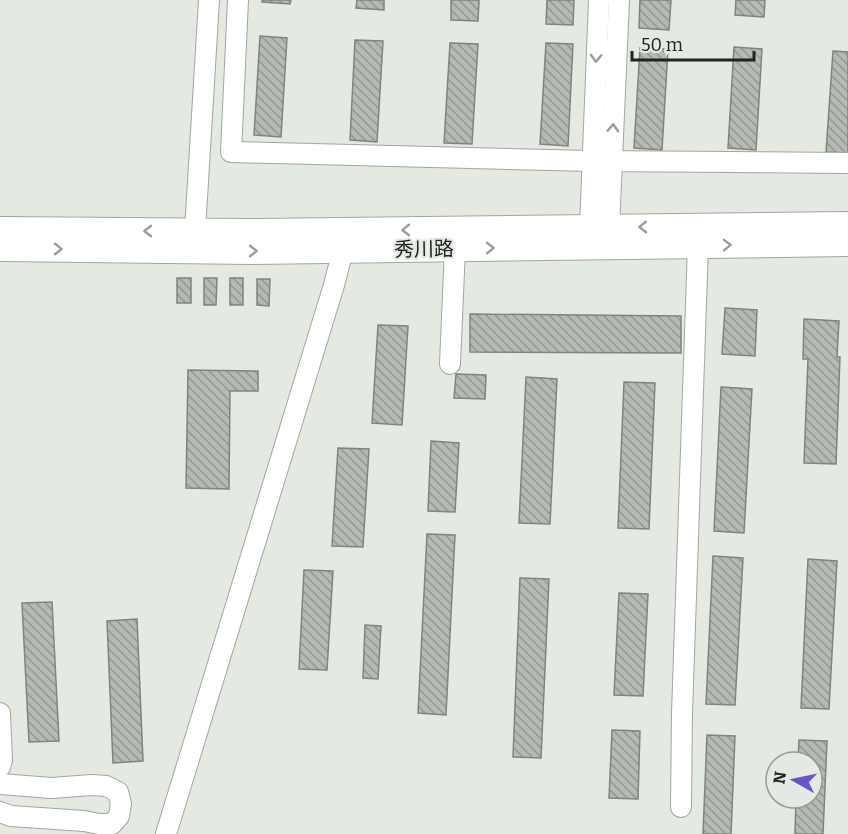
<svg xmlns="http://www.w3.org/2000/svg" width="848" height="834" font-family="Bitter,'Noto Sans SC',serif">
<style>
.building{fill:url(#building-back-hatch);stroke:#7f847d;stroke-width:1.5}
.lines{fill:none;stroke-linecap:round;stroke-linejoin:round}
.minor-casing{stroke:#a1a69f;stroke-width:22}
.major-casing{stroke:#a1a69f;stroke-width:28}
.minor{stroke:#fff;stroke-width:20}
.major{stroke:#fff;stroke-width:26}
.oneway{stroke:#9b9c9b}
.labels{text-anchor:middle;stroke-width:4.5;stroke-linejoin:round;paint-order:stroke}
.street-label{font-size:20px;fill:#212320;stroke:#e4eae2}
</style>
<defs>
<pattern id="building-back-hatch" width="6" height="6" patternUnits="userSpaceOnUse" patternTransform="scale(1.5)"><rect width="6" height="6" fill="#b5bab3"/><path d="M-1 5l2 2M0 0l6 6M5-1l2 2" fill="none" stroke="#939791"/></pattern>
</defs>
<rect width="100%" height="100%" fill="#e4eae2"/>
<g class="building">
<path d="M 262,0 L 291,0 L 290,4 L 262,2 Z"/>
<path d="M 357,0 L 384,0 L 384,10 L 356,8 Z"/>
<path d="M 451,0 L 479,0 L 478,21 L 451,20 Z"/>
<path d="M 547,0 L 574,0 L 573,25 L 546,24 Z"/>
<path d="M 640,0 L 671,0 L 669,30 L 639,28 Z"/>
<path d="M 736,0 L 765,0 L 764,17 L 735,15 Z"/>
<path d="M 260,36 L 287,38 L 281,137 L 254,135 Z"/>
<path d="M 355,40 L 383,41 L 377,142 L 350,140 Z"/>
<path d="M 450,43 L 478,44 L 472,144 L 444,143 Z"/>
<path d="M 546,43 L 573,44 L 568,146 L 540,144 Z"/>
<path d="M 734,47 L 762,49 L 756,150 L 728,148 Z"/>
<path d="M 640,48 L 668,49 L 662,150 L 634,148 Z"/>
<path d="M 833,51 L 848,52 L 848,153 L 826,152 Z"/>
<rect x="177" y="278" width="14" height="25"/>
<path d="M 204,278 L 217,278 L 216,305 L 204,305 Z"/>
<rect x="230" y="278" width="13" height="27"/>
<path d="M 257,279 L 270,279 L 269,306 L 257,305 Z"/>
<path d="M 725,308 L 757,310 L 755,356 L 722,354 Z"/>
<path d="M 470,314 L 681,316 L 681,353 L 470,352 Z"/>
<path d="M 804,319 L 839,321 L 837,357 L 840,357 L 836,464 L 804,463 L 808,359 L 803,359 Z"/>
<path d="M 378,325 L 408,326 L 402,425 L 372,423 Z"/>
<path d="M 188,370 L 258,371 L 258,391 L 230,391 L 229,489 L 186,488 Z"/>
<path d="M 456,374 L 486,375 L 485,399 L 454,398 Z"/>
<path d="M 526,377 L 557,379 L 550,524 L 519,523 Z"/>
<path d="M 624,382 L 655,383 L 649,529 L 618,528 Z"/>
<path d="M 721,387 L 752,389 L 744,533 L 714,531 Z"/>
<path d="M 431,441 L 459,443 L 455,512 L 428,511 Z"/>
<path d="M 338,448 L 369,449 L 363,547 L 332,546 Z"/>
<path d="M 427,534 L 455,535 L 446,715 L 418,713 Z"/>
<path d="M 713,556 L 743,558 L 735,705 L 706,704 Z"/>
<path d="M 808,559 L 837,561 L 829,709 L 801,708 Z"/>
<path d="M 304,570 L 333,571 L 327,670 L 299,669 Z"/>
<path d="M 520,578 L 549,579 L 541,758 L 513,757 Z"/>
<path d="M 619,593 L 648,594 L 643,696 L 614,695 Z"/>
<path d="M 52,602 L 59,741 L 29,742 L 22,603 Z"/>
<path d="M 137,619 L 143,761 L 113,763 L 107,621 Z"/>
<path d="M 365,625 L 381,626 L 378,679 L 363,678 Z"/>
<path d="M 612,730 L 640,731 L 638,799 L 609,798 Z"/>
<path d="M 707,735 L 735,736 L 731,834 L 703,834 Z"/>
<path d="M 799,740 L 827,741 L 823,834 L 795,834 L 796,798 L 812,798 L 812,762 L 798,762 Z"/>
</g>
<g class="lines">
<g class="minor-casing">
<g id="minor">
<path d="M 238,0 L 231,152 L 592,161 L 848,163"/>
<path d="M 195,231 L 209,0"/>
<path d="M 595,239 L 590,228 L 599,0"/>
<path d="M 603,239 L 609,228 L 619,0"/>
<path d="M 450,364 L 455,248"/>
<path d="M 0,713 L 2,760 L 0,767"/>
<path d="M 0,784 L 51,788 L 92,785 L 106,786 L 118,792 L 121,804 L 119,816 L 112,824 L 99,824 L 84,821 L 11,816 L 0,812"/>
<path d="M 681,807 L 682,713 L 698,245"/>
<path d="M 166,834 L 334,285 L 343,250 L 344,236"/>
</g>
</g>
<g class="major-casing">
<g id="major">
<path d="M 0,230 L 251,232 L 848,225"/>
<path d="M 0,248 L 251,251 L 848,243"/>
</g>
</g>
<use href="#minor" class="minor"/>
<use href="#major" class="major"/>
</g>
<defs><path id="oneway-chevron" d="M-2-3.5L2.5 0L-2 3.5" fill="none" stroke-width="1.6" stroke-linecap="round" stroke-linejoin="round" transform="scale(1.5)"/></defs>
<g class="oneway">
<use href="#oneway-chevron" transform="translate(596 58) rotate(92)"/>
<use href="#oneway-chevron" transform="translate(613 128) rotate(-87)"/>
<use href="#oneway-chevron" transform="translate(643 227) rotate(179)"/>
<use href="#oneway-chevron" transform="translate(406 230) rotate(179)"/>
<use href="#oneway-chevron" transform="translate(148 231) rotate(-180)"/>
<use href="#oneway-chevron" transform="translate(727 245) rotate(-1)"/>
<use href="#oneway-chevron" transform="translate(490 248) rotate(-1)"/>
<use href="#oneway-chevron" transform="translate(58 249) rotate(1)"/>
<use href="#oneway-chevron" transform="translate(253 251)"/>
</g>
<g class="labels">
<g class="street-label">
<text transform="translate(424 249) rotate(-1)" y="7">秀川路</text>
</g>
</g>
<g transform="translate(794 780) rotate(279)"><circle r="28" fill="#e4eae2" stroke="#969a94" stroke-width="1.5"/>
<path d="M0-4.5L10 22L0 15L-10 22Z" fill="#6a54cd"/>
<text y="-9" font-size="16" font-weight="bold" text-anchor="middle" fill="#212320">N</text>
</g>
<path d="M632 51v9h122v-9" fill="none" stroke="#212320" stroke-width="3"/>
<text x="641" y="51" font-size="18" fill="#212320" stroke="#e4eae2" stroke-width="4.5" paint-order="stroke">50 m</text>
</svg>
